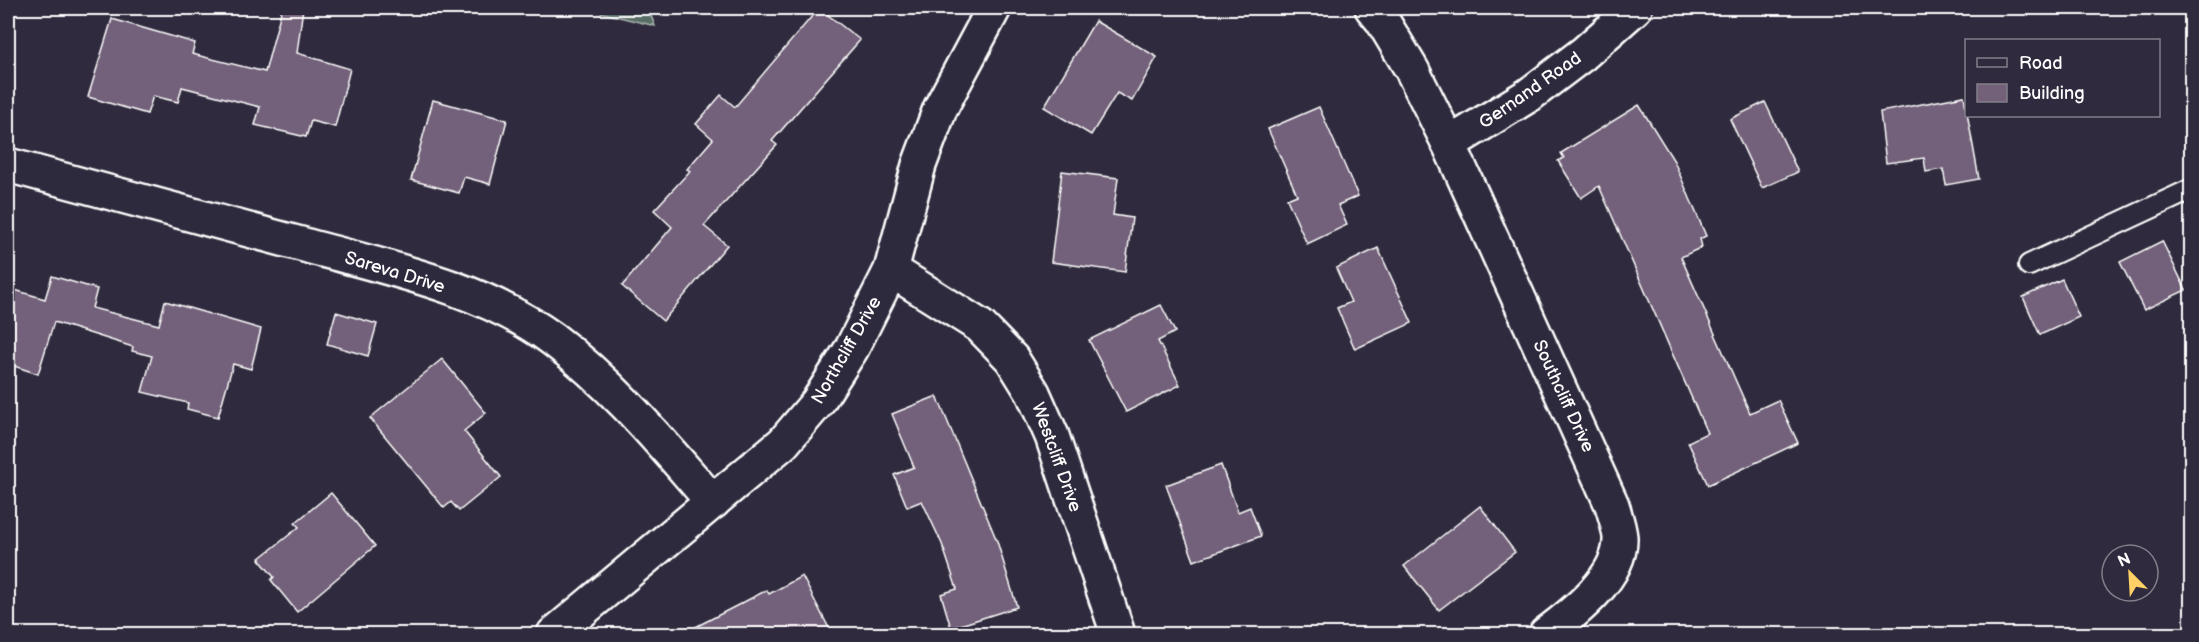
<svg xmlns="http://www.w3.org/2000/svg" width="2199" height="642" font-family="'Balsamiq Sans',sans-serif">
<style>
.green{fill:#596d66;stroke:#acb6b2;stroke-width:1.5}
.building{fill:#73617a;stroke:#fff;stroke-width:1.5}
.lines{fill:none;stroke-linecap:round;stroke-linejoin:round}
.lane-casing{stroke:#fff;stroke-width:24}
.street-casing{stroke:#fff;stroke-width:38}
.lane{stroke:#2f2a3d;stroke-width:20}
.street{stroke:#2f2a3d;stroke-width:33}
.labels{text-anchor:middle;stroke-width:4.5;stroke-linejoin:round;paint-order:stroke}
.street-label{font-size:18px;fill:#fff;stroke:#2f2a3d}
</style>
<rect width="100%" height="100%" fill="#2f2a3d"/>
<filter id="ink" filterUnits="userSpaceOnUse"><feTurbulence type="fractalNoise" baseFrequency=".0167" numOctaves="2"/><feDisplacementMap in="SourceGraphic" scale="12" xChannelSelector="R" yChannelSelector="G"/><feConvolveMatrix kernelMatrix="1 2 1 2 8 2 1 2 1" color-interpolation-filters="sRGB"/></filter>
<g filter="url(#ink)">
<path class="green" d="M 583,8 L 648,8 L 655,26 Z"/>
<g class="building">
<path d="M 282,8 L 303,8 L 297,53 L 350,69 L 335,127 L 311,121 L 306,137 L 255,125 L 260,107 L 182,87 L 178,102 L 153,96 L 147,114 L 88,97 L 112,19 L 195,43 L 192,54 L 265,72 Z"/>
<path d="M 819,8 L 860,40 L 772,141 L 777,145 L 704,226 L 727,245 L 663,321 L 622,286 L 672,227 L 654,210 L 690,171 L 687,169 L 713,139 L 696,124 L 721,95 L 735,107 Z"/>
<path d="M 1095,21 L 1157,57 L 1132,101 L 1117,93 L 1091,135 L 1044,107 Z"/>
<path d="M 1964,96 L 1979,179 L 1946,185 L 1943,169 L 1926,172 L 1924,158 L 1886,163 L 1880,112 Z"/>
<path d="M 433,100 L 507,120 L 490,184 L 464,177 L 459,193 L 411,180 Z"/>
<path d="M 1765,102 L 1798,172 L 1762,188 L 1730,119 Z"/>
<path d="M 1639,105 L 1674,161 L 1706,236 L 1700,239 L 1702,247 L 1681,257 L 1750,413 L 1778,400 L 1798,443 L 1708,485 L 1688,442 L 1707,433 L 1599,186 L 1581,198 L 1558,161 L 1564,158 L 1561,153 Z"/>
<path d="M 1319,107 L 1358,196 L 1338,205 L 1347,225 L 1307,244 L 1287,199 L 1297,195 L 1268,129 Z"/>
<path d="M 1062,171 L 1118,178 L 1113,215 L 1132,218 L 1125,272 L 1051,262 Z"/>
<path d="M 2162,241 L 2186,290 L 2144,310 L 2120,262 Z"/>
<path d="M 1378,248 L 1412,323 L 1355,349 L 1337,308 L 1351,302 L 1336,268 Z"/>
<path d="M 52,276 L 97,289 L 92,308 L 159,325 L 165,301 L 261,329 L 251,369 L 233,364 L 218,417 L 187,409 L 188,403 L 142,392 L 152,356 L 132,351 L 133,347 L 54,322 L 38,374 L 8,364 L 8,288 L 45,299 Z"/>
<path d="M 2062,279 L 2079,317 L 2040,335 L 2023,297 Z"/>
<path d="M 1161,305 L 1175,332 L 1158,341 L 1180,385 L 1126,412 L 1089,340 Z"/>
<path d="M 336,312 L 377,324 L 368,356 L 327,344 Z"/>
<path d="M 442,359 L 486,413 L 464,431 L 501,477 L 459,511 L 451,502 L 444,508 L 370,418 Z"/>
<path d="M 937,396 L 997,541 L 1017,607 L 951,628 L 941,594 L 957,589 L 942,544 L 922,501 L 907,507 L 894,475 L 914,467 L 892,414 Z"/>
<path d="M 1221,465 L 1238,512 L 1250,507 L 1261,536 L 1194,561 L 1166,485 Z"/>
<path d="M 331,493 L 375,546 L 297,612 L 271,580 L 274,577 L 259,559 L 299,527 L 295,523 Z"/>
<path d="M 1480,506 L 1515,552 L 1439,610 L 1404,566 Z"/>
<path d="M 802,576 L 832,634 L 682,634 L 767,590 L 769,594 Z"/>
</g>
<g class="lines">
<g class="lane-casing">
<path id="lane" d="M 2029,265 L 2192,189"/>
</g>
<g class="street-casing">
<g id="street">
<path d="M 1372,8 L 1382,20 L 1412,70 L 1449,144 L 1612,505 C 1615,515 1619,527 1620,537 C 1622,576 1574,613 1546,634"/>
<path d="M 1449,144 L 1529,95 L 1583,54 L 1635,8"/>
<path d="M 8,165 C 104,191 200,217 297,243 C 382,267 482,286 554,340 C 615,386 663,445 713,502"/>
<path d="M 891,270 L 980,326 L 1012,359 L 1033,393 L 1052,436 L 1118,634"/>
<path d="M 554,634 L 783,443 L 817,403 L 852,348 L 891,270 L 919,165 L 940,109 L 994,8"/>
</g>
</g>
<use href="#lane" class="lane"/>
<use href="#street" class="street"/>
</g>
</g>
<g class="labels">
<g class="street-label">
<text transform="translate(1530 90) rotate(-35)" y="6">Gernand Road</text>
<text transform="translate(395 272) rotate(17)" y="6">Sareva Drive</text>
<text transform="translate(846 350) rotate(-60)" y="6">Northcliff Drive</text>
<text transform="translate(1564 396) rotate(65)" y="6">Southcliff Drive</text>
<text transform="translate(1057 457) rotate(70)" y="6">Westcliff Drive</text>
</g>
</g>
<rect width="2199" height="642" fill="none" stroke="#2f2a3d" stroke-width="30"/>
<rect x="15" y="15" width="2169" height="612" fill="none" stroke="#fff" stroke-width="2" filter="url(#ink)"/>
<rect x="1965" y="39" width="195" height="78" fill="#2f2a3d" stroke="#827f8b" stroke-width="1.5"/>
<rect x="1977" y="58" width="30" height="9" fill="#2f2a3d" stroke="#827f8b" stroke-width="1.5"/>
<text x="2019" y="69" font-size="18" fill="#ffffff">Road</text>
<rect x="1977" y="84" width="30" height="18" fill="#73617a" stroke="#827f8b" stroke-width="1.5"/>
<text x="2019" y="99" font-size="18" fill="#ffffff">Building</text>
<g transform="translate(2130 573) rotate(336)"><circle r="28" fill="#2f2a3d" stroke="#827f8b" stroke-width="1.5"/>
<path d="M0-4.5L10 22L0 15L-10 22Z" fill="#ffd166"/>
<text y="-9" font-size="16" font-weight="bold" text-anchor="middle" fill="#ffffff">N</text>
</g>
</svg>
